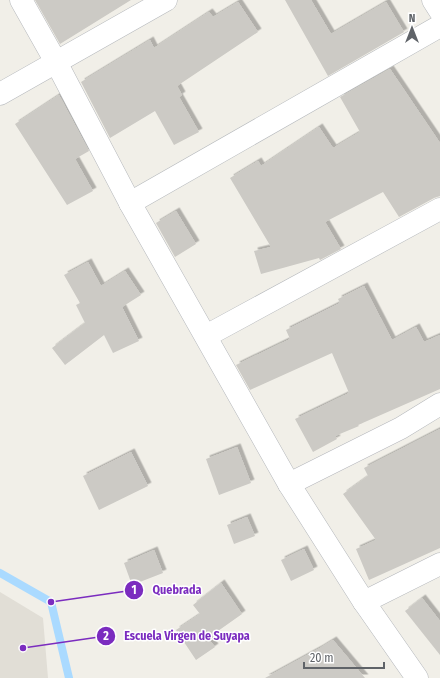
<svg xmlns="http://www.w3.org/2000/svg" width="440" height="678" font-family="'Fira Sans Condensed',sans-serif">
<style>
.education{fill:#e1ded6}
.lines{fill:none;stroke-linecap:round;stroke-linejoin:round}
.stream{stroke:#aadaff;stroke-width:8}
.building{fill:#cccac5;filter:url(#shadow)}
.minor-casing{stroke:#b5b8bc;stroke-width:23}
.minor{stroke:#fff;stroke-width:22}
.leader{fill:none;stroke:#7b2cbf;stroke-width:1.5}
.callout-dot{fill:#7b2cbf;stroke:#fff;stroke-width:1.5}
.mark-label{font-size:12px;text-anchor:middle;font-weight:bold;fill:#fff}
.callout-label{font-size:12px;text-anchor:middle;font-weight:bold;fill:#7b2cbf;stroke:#fff;stroke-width:3;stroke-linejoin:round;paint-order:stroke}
</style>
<defs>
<filter id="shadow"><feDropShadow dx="3.5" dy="-3.5" stdDeviation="0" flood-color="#0004"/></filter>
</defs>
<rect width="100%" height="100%" fill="#f1efe8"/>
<path class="education" d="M 0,592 L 43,618 L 48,678 L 0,678 Z"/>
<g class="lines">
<path class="stream" d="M 0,573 L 51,602 L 69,678"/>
</g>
<g class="building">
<path d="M 35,0 L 131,0 L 60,44 Z"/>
<path d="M 285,0 L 311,0 L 331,34 L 386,2 L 404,32 L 328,76 Z"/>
<path d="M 238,2 L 258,32 L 177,86 L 182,95 L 179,97 L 199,132 L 174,145 L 155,111 L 110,138 L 81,82 L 150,40 L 154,48 L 209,12 L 213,17 Z"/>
<path d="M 390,69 L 440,143 L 440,196 L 434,198 L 399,217 L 383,192 L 325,222 L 341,249 L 320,260 L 319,258 L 261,274 L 254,251 L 271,247 L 230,178 L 258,161 L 261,166 L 319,127 L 333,148 L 360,132 L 340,97 Z"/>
<path d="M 59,95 L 89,151 L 75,159 L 93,191 L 67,205 L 15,124 Z"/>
<path d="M 176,211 L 196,244 L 175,257 L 156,223 Z"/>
<path d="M 88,262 L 101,286 L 125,271 L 141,295 L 122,307 L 139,341 L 113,353 L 104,335 L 65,365 L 52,348 L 85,323 L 76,305 L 80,303 L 64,275 Z"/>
<path d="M 364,286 L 392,340 L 416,327 L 424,342 L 440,335 L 440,389 L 358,425 L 359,426 L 335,436 L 337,439 L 313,452 L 295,419 L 349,393 L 332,353 L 250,390 L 236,365 L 290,339 L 286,330 L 340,303 L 338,299 Z"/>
<path d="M 440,429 L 440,548 L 369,580 L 356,549 L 376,540 L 343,494 L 368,476 L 364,468 Z"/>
<path d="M 237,447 L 251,483 L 219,495 L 206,459 Z"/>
<path d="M 131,452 L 148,486 L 99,510 L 83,476 Z"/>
<path d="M 247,517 L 255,536 L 234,544 L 227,525 Z"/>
<path d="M 304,549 L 314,570 L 291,581 L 281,560 Z"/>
<path d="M 154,550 L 163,573 L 132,585 L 124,563 Z"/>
<path d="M 221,583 L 242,614 L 208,638 L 215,647 L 196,660 L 176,630 L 200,614 L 193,605 Z"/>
<path d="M 422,598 L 440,621 L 440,655 L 405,611 Z"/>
<path d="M 333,640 L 365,678 L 265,678 L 320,648 Z"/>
</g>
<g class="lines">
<g class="minor-casing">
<g id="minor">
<path d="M 21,0 L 56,62 L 130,203 L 289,484 L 364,602 L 417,678"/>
<path d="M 433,0 L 440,11"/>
<path d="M 0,94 L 166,0"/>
<path d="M 130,203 L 440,26"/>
<path d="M 206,336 L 440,209"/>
<path d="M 289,484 L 401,428 L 440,404"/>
<path d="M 364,602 L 440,564"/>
</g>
</g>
<use href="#minor" class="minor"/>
</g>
<path class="leader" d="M51 602L134 590M23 648L106 636"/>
<g class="callout-dot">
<circle cx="51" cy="602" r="4"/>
<circle cx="23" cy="648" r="4"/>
<circle cx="134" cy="590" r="10"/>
<circle cx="106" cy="636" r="10"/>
</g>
<g class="mark-label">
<text x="134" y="594">1</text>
<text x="106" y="640">2</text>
</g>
<g class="callout-label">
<text x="177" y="594">Quebrada</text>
<text x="187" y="640">Escuela Virgen de Suyapa</text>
</g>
<g transform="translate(412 28)" stroke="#ffffff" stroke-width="3" paint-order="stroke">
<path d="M0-3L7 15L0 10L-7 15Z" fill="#5f6368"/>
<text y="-6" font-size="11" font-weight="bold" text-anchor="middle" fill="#5f6368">N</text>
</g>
<path d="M304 662v6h80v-6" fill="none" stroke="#5f6368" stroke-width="2"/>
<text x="310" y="662" font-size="12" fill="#5f6368" stroke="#ffffff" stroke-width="3" paint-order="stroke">20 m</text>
</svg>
